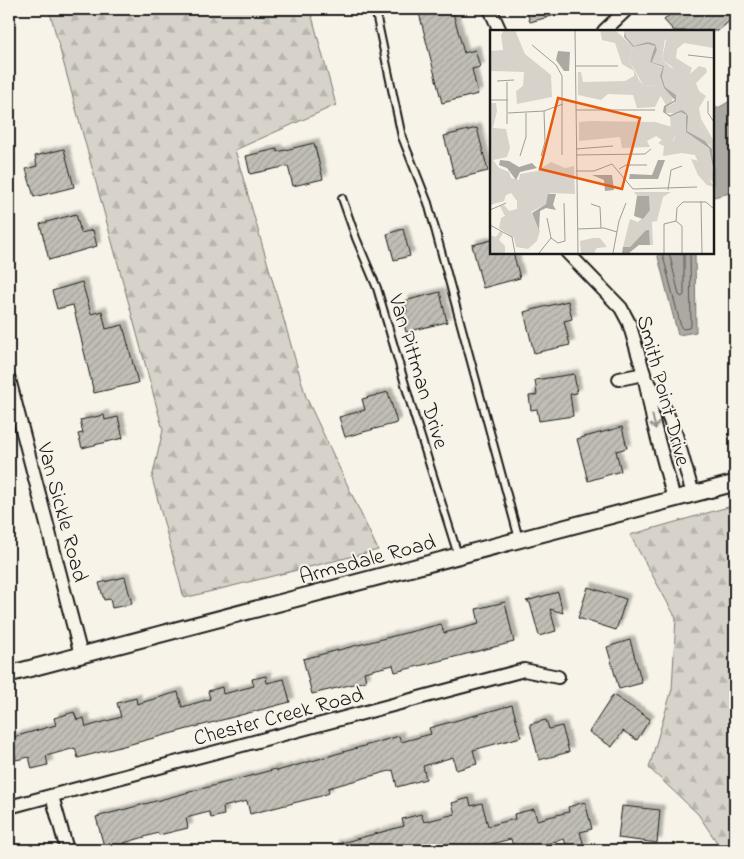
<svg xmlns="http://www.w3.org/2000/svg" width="744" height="859" font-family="'Indie Flower',sans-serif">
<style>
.forest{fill:url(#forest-firs);stroke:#7a7874}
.water{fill:#aca9a2;stroke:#72716c}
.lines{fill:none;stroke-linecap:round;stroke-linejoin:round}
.shore{stroke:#565452;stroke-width:1}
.building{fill:url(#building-hatch);stroke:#1c1c1c;filter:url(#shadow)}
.service-casing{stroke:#1c1c1c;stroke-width:10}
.minor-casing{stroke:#1c1c1c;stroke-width:16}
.tertiary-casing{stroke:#1c1c1c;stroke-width:19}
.service{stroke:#f7f3e8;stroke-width:6}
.minor{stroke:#f7f3e8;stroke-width:12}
.tertiary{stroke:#f7f3e8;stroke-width:15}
.oneway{stroke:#94928c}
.labels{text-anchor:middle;stroke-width:4;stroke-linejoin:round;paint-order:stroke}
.street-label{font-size:22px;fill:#1c1c1c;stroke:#f7f3e8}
.inset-road{fill:none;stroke:#9f9d96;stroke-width:1}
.view{fill:#e8590c;fill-opacity:0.15;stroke:#e8590c;stroke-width:2.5}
.inset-edge{fill:none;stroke:#1c1c1c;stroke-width:2.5}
</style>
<defs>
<pattern id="forest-firs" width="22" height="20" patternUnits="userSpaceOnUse" patternTransform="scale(1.25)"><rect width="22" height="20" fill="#d7d3cb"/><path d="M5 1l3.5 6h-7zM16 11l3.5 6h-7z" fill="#b8b5ae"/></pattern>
<pattern id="building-hatch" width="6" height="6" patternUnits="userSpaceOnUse" patternTransform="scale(1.25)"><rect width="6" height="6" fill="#c0beb5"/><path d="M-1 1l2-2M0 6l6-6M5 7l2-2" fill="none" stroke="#a4a39b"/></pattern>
<filter id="shadow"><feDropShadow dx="4.5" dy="-4.5" stdDeviation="1" flood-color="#0004"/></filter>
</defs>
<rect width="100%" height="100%" fill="#f7f3e8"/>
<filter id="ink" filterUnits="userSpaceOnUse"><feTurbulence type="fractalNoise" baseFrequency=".02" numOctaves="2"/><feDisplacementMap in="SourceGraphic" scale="10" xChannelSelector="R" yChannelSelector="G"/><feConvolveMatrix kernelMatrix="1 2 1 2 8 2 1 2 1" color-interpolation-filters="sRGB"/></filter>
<g filter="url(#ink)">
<g class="forest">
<path d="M 49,9 L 310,9 L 336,105 L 235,150 L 306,397 L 378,550 L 184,598 L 152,478 L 163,430 Z"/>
<path d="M 735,505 L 735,850 L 726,850 L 718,844 L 698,814 L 649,768 L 672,689 L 676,618 L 630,535 Z"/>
</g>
<g class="water">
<path d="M 735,98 L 735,192 L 713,197 L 713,109 L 720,107 Z"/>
<path d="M 657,253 L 695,253 L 696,332 L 678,335 Z"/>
</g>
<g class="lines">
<g class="shore">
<path d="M 662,252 L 681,327 L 683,329 L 689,328 L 691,326 L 690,252"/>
<path d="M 669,252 L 679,295 L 682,297 L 684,295 L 684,252"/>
</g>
</g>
<g class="building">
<path d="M 418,9 L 452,9 L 464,53 L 475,50 L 480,67 L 472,69 L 478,94 L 442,103 Z"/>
<path d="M 526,9 L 562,9 L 563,13 L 530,22 Z"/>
<path d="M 676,9 L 735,9 L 735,16 L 718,31 L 674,31 L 664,20 Z"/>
<path d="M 477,128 L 488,171 L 455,179 L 444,136 Z"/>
<path d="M 314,143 L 323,179 L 293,186 L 288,166 L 250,174 L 246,156 L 277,149 L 277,152 Z"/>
<path d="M 64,149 L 74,187 L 34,197 L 26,169 L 37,166 L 35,156 Z"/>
<path d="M 76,214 L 81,233 L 93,230 L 97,246 L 49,260 L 40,224 Z"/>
<path d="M 403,229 L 410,256 L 394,260 L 387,234 Z"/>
<path d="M 492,240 L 492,252 L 513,252 L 520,278 L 483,288 L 472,245 Z"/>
<path d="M 82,282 L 91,314 L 102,311 L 106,329 L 123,325 L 138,383 L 94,393 L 73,305 L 57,309 L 52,291 Z"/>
<path d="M 440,292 L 447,322 L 406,332 L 401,312 L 407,311 L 404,301 Z"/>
<path d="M 568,301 L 572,319 L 564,321 L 570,345 L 534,353 L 524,312 Z"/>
<path d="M 574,374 L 577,393 L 570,394 L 573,416 L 539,421 L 537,409 L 531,410 L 529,396 L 537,395 L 535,380 Z"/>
<path d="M 388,392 L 397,423 L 345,437 L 339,417 L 365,410 L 362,399 Z"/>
<path d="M 104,415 L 105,420 L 118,417 L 123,438 L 82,448 L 78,434 L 83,433 L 80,420 Z"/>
<path d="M 622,427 L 627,448 L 616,451 L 621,471 L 588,481 L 577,439 Z"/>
<path d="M 125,577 L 132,604 L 112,608 L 110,599 L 104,600 L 99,583 Z"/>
<path d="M 588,587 L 626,599 L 616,630 L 578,618 Z"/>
<path d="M 558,592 L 563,613 L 550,609 L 556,631 L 539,636 L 530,603 L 526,601 Z"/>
<path d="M 505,602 L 514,642 L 395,672 L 393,665 L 364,672 L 366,681 L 312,694 L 303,659 L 441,624 L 444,633 L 479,624 L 476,609 Z"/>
<path d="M 630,640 L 642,683 L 619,689 L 607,647 Z"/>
<path d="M 266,676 L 267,683 L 284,679 L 290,702 L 78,758 L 75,748 L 46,756 L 48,765 L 32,769 L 29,757 L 16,760 L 10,738 L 56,725 L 54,718 L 74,712 L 77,720 L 84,718 L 86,727 L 121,717 L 117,703 L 136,698 L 137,704 L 178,692 L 182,707 L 210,699 L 208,691 L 222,687 L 223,694 L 254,686 L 252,679 Z"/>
<path d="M 613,695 L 650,719 L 637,740 L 623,731 L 612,747 L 589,732 Z"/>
<path d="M 512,705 L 521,737 L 473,750 L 477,764 L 456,770 L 453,757 L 423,766 L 426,779 L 397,787 L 393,770 L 328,788 L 329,793 L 321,796 L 250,814 L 247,801 L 223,807 L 224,815 L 211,818 L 209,812 L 186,818 L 188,828 L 159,835 L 158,833 L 124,843 L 125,847 L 113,850 L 105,850 L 96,817 L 276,769 L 277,771 L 399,736 L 401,742 L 431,734 L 429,728 Z"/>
<path d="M 546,720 L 549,729 L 562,726 L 569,752 L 539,760 L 530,724 Z"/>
<path d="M 469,798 L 471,806 L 482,803 L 488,826 L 515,819 L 514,814 L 534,809 L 537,820 L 569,812 L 568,807 L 585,802 L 592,829 L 580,832 L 584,846 L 568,850 L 564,839 L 523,850 L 514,850 L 511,839 L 467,850 L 335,850 L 334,845 L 404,826 L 402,819 L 421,814 L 424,822 L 455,814 L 452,803 Z"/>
<path d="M 622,806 L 660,810 L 657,843 L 618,838 Z"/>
</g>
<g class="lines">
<g class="service-casing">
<g id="service">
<path d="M 375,9 L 402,137 L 428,203 L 519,539"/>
<path d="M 342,198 L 356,238 L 377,288 L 414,415 L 458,555"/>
</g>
</g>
<g class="minor-casing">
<g id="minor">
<path d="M 490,9 L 500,31"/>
<path d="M 604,31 L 627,9"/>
<path d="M 567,252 L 621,308 L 629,323 L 644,374 L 654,425 L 674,499"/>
<path d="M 9,379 L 81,655"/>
<path d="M 619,379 L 644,374"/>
<path d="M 649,383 L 666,411 L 676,435 L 693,494"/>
<path d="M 52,796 L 67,850"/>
<path d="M 9,807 L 524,670 L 558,677"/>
</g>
</g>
<g class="tertiary-casing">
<path id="tertiary" d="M 9,674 L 735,483"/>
</g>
<use href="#service" class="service"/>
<use href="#minor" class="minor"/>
<use href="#tertiary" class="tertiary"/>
</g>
<defs><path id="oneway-shaft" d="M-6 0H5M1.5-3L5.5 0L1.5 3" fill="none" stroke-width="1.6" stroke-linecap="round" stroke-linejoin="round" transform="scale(1.25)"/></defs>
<use class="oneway" href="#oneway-shaft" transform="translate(654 422) rotate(77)"/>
</g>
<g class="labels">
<g class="street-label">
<text transform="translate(420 371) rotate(73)" y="8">Van Pittman Drive</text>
<text transform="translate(665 390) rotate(75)" y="8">Smith Point Drive</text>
<text transform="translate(64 512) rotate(75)" y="8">Van Sickle Road</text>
<text transform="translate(367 558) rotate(-15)" y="8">Armsdale Road</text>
<text transform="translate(278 715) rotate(-15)" y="8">Chester Creek Road</text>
</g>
</g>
<g transform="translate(490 30)">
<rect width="224" height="224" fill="#f7f3e8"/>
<path d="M 14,0 L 25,0 L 35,24 L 61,45 L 62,67 L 27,74 L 26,61 L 33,56 L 34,42 L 0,41 L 0,21 L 13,20 L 11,5 ZM 110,0 L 125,0 L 143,17 L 139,30 L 149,50 L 153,55 L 165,56 L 171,65 L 165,77 L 147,78 L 143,65 L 118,64 L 111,70 L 88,65 L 88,42 L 91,42 L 93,52 L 135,51 L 144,46 L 144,41 L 132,34 L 125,13 L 112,10 ZM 160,0 L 224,0 L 224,18 L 194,13 L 187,19 L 186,28 L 202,38 L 200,44 L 209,36 L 216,38 L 217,42 L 206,53 L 209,61 L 216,66 L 209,78 L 211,89 L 224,111 L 209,93 L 202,67 L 181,36 L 172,30 L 176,10 ZM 0,73 L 6,73 L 7,81 L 3,98 L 16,99 L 20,118 L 17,127 L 3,130 L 9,138 L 19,142 L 21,148 L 29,150 L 30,144 L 47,141 L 61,132 L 75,138 L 84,136 L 85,164 L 60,163 L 56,174 L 41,182 L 50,201 L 47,211 L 38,219 L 26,217 L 24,208 L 9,198 L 11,188 L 15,186 L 10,176 L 14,175 L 19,181 L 27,179 L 27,171 L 21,163 L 16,165 L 14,171 L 0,175 ZM 101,91 L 165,92 L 182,97 L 186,105 L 183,110 L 192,123 L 173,126 L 174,116 L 168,113 L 172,110 L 166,106 L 157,111 L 160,117 L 132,118 L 130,107 L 89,111 L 89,92 ZM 201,129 L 209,131 L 224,157 L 217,155 L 208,145 ZM 144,162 L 181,162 L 173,167 L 167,191 L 162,192 L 163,215 L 160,215 L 157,199 L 140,217 L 133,217 L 140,189 L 148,192 L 160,180 L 159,166 L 147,166 ZM 10,201 L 13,203 L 9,210 L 15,216 L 15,223 L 0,223 L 0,205 L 6,207 ZM 103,208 L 110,208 L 117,217 L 107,218 L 104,223 L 91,223 L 90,211 Z" fill="#d7d3cb"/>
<path d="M 135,0 L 160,0 L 175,8 L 172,30 L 202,55 L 202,67 L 209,73 L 209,93 L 224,111 L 224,126 L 220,115 L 197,101 L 196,83 L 176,83 L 176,77 L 184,73 L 186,65 L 175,57 L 172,47 L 174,36 L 162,32 L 167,20 L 163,13 L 144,16 L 136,7 ZM 158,14 L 164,15 L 165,20 L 160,32 L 174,38 L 170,46 L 174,58 L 184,66 L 181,73 L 176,75 L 165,56 L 153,55 L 139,30 L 143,17 ZM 193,82 L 197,88 L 196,102 L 217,114 L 221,122 L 224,153 L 213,143 L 205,125 L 192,123 L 181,117 L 186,105 L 181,100 L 180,87 Z" fill="#d7d3cb"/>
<path d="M 135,0 L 136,7 L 144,16 L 158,12 L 165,14 L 167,20 L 162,32 L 174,36 L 172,47 L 175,57 L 186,65 L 186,71 L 176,77 L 176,83 L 180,85 L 192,80 L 196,83 L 198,86 L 197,101 L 215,111 L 222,119 L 224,142 L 219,118 L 196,102 L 196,85 L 191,82 L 180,87 L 173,82 L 174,76 L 185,70 L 174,58 L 170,46 L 173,37 L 160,32 L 165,16 L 158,14 L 143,17 L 134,7 ZM 68,21 L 80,22 L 79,41 L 74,41 L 66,30 ZM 10,130 L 19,131 L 29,137 L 42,133 L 47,138 L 30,142 L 26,150 L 17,138 L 9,135 ZM 168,130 L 175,130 L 168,149 L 139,149 L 140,144 L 162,145 ZM 102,145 L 122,145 L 124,160 L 115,161 L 114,150 ZM 58,164 L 66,164 L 63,175 L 66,180 L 56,178 L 50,181 L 49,200 L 42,183 L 56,174 ZM 147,166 L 159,166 L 160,180 L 153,189 L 144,186 ZM 156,200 L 159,200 L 160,215 L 149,215 L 139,223 L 132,223 L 133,217 L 140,217 Z" fill="#aca9a2"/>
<path class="inset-road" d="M 85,0 L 88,223M 42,15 L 66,35 L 72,46 L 72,125M 198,25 L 224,28M 85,36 L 128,36M 7,51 L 24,50M 0,70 L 18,70M 218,71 L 218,83 L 224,92M 86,80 L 165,80M 18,83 L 54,81 L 73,74M 17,94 L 17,52M 86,119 L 123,116M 86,125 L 155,124 L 161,119M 30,126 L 36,107 L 36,83M 51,126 L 55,112 L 54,81M 129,139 L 136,135 L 157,135M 86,141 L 104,141 L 122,134 L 143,159 L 207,157M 178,160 L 181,140 L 192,136M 211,171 L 212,223M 101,174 L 110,177 L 111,198M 0,180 L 16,173M 57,188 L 61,208 L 68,213 L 75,211 L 74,173M 186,191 L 187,178 L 193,172 L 216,172 L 224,179M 0,195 L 22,207 L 25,223M 88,199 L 114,198 L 127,202M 49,223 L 61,208M 123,223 L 129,191 L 136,173M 174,223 L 174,194 L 186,191 L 192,196 L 192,223"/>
<path class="view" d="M 68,68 L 150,88 L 132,159 L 50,139 Z"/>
<rect width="224" height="224" class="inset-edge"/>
</g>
<rect width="744" height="859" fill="none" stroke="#f7f3e8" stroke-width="30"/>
<rect x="15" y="15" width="714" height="829" fill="none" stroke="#1c1c1c" stroke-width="2" filter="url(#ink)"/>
</svg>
